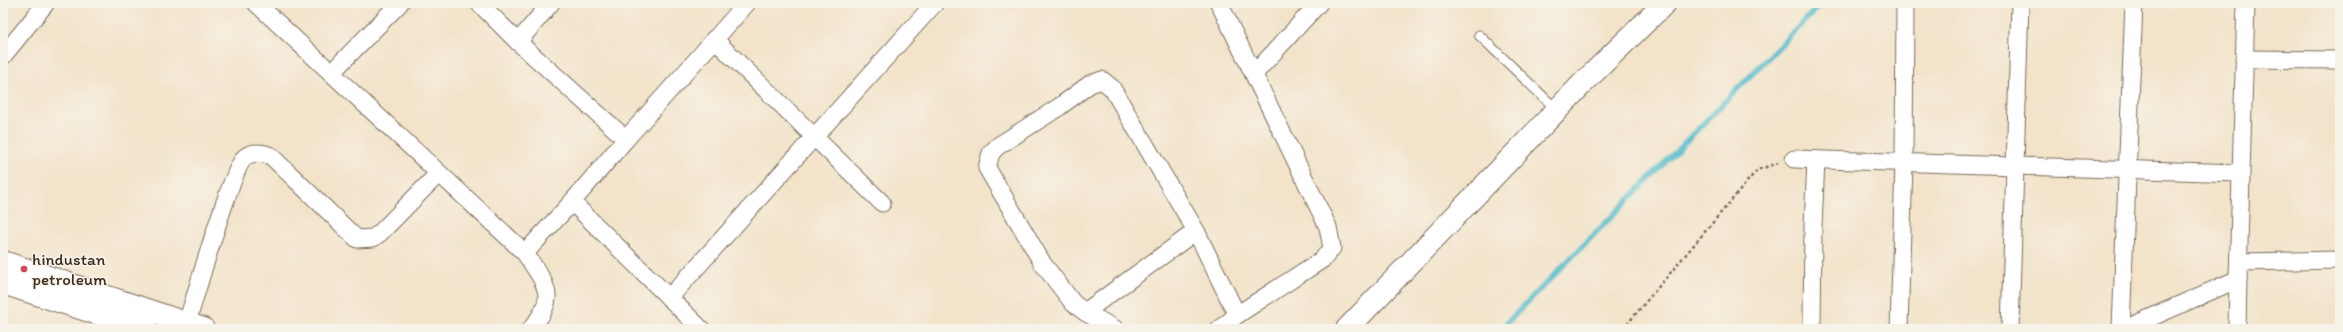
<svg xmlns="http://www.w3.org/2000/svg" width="2343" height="332" font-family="Itim,sans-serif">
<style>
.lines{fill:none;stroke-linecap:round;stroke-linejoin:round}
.stream{stroke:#4fbaca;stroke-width:5.5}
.service-casing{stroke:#7b6b5a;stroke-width:11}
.minor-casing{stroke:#7b6b5a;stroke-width:19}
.secondary-casing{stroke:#7b6b5a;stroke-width:24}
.primary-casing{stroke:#7b6b5a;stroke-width:24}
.path{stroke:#7b6b5a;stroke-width:2.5;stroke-dasharray:3 3;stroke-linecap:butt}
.service{stroke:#fff;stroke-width:9}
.minor{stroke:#fff;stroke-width:17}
.secondary{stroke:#fff;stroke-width:22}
.primary{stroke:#fff;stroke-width:22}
.poi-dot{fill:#d1495b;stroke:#f7f3e8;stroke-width:1.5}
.labels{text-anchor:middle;stroke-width:3;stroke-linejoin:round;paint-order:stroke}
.poi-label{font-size:17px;fill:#3b2a1e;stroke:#f7f3e8;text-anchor:start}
</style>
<rect width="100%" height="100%" fill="#f7f3e8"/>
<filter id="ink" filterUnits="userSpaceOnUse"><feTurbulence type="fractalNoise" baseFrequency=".025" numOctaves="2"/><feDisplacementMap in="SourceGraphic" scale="8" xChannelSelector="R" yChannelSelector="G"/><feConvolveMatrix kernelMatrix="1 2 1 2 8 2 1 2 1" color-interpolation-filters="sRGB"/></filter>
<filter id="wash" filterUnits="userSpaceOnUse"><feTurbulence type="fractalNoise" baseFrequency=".012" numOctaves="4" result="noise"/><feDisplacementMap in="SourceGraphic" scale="16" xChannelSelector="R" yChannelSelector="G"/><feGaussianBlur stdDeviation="0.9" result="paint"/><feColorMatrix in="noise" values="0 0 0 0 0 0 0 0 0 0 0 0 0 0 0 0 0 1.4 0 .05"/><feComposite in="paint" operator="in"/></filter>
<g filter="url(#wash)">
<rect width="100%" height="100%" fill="#f2e3c9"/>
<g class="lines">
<path class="stream" d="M 1501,329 L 1822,3"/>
</g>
</g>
<g filter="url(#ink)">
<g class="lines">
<g class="service-casing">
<path id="service" d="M 1479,35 L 1557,110"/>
</g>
<g class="minor-casing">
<g id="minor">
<path d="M 256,3 L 525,253 C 546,286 559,295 531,329"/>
<path d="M 479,3 L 518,42 L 626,139 L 747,3"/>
<path d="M 1219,3 L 1328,227 L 1332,248 L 1323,259 L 1237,315 L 1220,329"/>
<path d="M 714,39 L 882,203"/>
<path d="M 518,42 L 551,3"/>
<path d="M 3,56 L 46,3"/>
<path d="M 2244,59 L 2340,60"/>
<path d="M 332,72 L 400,3"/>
<path d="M 1254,74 L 1319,3"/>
<path d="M 1794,159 L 2239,173"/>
<path d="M 572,202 L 701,329"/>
<path d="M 525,253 L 572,202 L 626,139"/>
<path d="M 2239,262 L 2340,260"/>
<path d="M 669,298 L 935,3"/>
<path d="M 1085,312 L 1196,231"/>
<path d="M 187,323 C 195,297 232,168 245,157 C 253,151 263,153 271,156 L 357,239 L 373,238 L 380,233 L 439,173"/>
<path d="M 1115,329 L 1085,312 L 1073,303 L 1043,264 L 987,168 L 991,153 L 998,146 L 1059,107 L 1090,84 L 1102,80 L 1112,88 L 1196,231 L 1237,315"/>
<path d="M 1812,329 L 1813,226 L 1816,160"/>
<path d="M 1899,329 L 1904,163 L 1905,4"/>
<path d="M 2010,329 L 2020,3"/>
<path d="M 2121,329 L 2134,3"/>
<path d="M 2125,329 L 2238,279 L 2246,3"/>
<path d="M 2237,329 L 2238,279"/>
</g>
</g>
<g class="secondary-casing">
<g id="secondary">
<path d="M 3,262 L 203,329"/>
<path d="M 3,283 L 145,329"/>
</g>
</g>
<g class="primary-casing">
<path id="primary" d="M 1347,329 L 1583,83 L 1665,3"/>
</g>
<path class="path" d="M 1623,329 L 1757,170 L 1778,163"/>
<use href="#service" class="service"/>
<use href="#minor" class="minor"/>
<use href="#secondary" class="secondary"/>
<use href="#primary" class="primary"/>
</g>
</g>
<circle class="poi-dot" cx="24" cy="269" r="4"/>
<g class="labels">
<g class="poi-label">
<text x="32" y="265">hindustan<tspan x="32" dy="20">petroleum</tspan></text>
</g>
</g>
<rect width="2343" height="332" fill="none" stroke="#f7f3e8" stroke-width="16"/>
</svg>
